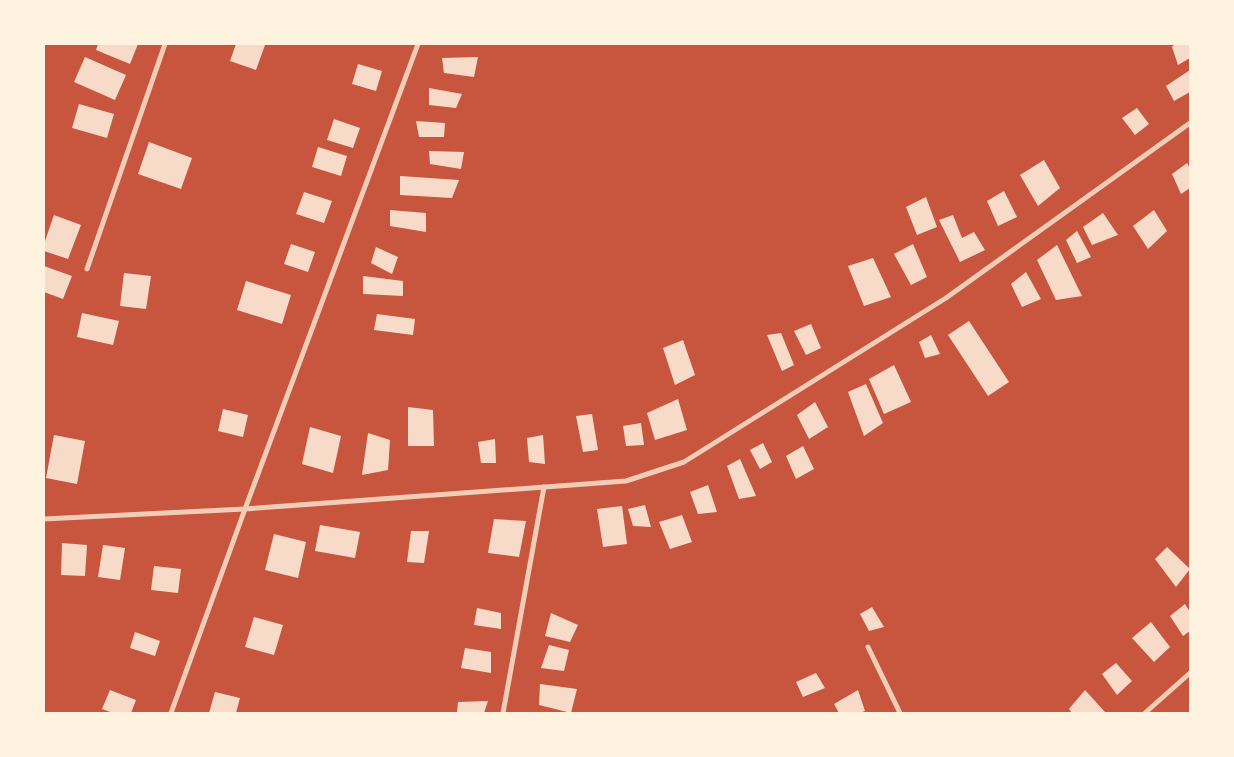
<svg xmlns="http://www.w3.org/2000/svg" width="1234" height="757" font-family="'DM Sans',sans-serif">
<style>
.building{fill:#f7dbc8}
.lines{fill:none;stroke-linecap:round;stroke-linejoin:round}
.minor{stroke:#f1ccb7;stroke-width:5}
</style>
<rect width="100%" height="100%" fill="#c8553d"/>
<g class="building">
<path d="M 98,44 L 138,44 L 130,64 L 96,50 Z"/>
<path d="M 236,44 L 261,44 L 265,45 L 256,70 L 230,61 Z"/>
<path d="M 1175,44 L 1190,44 L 1190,58 L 1178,65 L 1172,47 Z"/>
<path d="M 85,57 L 126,75 L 115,100 L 74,82 Z"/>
<path d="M 478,57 L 474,77 L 444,73 L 442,58 Z"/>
<path d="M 358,64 L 382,71 L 376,91 L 352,84 Z"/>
<path d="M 1190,70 L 1190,92 L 1174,101 L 1166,86 Z"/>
<path d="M 429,88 L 462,94 L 456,108 L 429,105 Z"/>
<path d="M 79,104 L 114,114 L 107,138 L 72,128 Z"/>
<path d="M 1137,108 L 1149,124 L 1135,135 L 1122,118 Z"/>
<path d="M 334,119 L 360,128 L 353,148 L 327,140 Z"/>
<path d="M 416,121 L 445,123 L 444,137 L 419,137 Z"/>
<path d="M 149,142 L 192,158 L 181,189 L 138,174 Z"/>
<path d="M 318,147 L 347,156 L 341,176 L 312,167 Z"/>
<path d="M 429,151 L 464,152 L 461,169 L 430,164 Z"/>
<path d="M 1044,160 L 1060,188 L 1038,206 L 1020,175 Z"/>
<path d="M 1187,163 L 1190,168 L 1190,188 L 1181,194 L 1172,174 Z"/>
<path d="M 400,176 L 459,180 L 452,198 L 400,195 Z"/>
<path d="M 1004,191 L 1017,217 L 998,226 L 987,201 Z"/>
<path d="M 304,192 L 332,201 L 324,223 L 296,214 Z"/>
<path d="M 926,197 L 937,227 L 917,235 L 906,207 Z"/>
<path d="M 390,210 L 426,213 L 426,232 L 390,226 Z"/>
<path d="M 1154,210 L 1167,231 L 1148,249 L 1133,226 Z"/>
<path d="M 1103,213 L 1118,235 L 1092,245 L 1083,227 Z"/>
<path d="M 54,215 L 81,225 L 68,259 L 44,251 L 44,244 Z"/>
<path d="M 953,215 L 962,238 L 974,232 L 985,250 L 960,262 L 939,220 Z"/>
<path d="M 1077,231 L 1091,257 L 1077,263 L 1066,240 Z"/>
<path d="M 291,244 L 315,252 L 308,272 L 284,264 Z"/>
<path d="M 913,244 L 927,277 L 911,285 L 894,254 Z"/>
<path d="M 1057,245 L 1082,296 L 1056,300 L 1037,260 Z"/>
<path d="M 376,247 L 398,257 L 392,274 L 371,263 Z"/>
<path d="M 873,258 L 891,297 L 864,306 L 848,266 Z"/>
<path d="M 44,266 L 72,276 L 63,299 L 44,292 Z"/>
<path d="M 1026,272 L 1041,299 L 1022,307 L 1011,284 Z"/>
<path d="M 124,273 L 151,276 L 146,309 L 120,306 Z"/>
<path d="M 363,276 L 403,281 L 403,296 L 363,294 Z"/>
<path d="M 246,281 L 291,295 L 282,324 L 237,310 Z"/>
<path d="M 82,313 L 119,321 L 113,345 L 77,337 Z"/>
<path d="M 377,314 L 415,319 L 413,335 L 374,330 Z"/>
<path d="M 969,321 L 1009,382 L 988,396 L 948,335 Z"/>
<path d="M 811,324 L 821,348 L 806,355 L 794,331 Z"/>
<path d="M 781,333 L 794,365 L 782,371 L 767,335 Z"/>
<path d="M 931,335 L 940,354 L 925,358 L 919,342 Z"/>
<path d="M 683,340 L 695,375 L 675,385 L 663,348 Z"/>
<path d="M 894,365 L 911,402 L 884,414 L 869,379 Z"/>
<path d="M 866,384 L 883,423 L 864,436 L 848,392 Z"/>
<path d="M 678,399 L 687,430 L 655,440 L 647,413 Z"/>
<path d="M 815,402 L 828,427 L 809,439 L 797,415 Z"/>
<path d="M 408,407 L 433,410 L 434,446 L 408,446 Z"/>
<path d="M 223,409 L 248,415 L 243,437 L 218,431 Z"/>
<path d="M 592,414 L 598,450 L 583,452 L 576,416 Z"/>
<path d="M 641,423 L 644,445 L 626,446 L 623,426 Z"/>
<path d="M 310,427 L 341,436 L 333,473 L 302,464 Z"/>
<path d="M 368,433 L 390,440 L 388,470 L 362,475 Z"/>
<path d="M 54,435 L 85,441 L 77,484 L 46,478 Z"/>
<path d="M 543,435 L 545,464 L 529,462 L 527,438 Z"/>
<path d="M 495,439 L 496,463 L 481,463 L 478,442 Z"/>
<path d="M 763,443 L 772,462 L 760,469 L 750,450 Z"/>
<path d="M 803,446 L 814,469 L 796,479 L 786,456 Z"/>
<path d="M 740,459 L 756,496 L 739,499 L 727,466 Z"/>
<path d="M 708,485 L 717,512 L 698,514 L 690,492 Z"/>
<path d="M 645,505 L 651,527 L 633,526 L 628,509 Z"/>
<path d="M 622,506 L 627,544 L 603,547 L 597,509 Z"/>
<path d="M 682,515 L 692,542 L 670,549 L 659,522 Z"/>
<path d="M 494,519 L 526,521 L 519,557 L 488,553 Z"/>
<path d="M 320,525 L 360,532 L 355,558 L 315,551 Z"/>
<path d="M 411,531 L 429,531 L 424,563 L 407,562 Z"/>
<path d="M 274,534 L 306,542 L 298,578 L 265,570 Z"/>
<path d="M 62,543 L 87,545 L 85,576 L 61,575 Z"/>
<path d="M 103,545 L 125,548 L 120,580 L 98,577 Z"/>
<path d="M 1167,547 L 1190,569 L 1176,587 L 1155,559 Z"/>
<path d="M 154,566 L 181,569 L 178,593 L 151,590 Z"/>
<path d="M 1185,604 L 1190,612 L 1190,631 L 1183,636 L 1170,616 Z"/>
<path d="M 872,607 L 884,627 L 869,631 L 860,614 Z"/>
<path d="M 477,608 L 501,613 L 501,629 L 474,625 Z"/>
<path d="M 551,613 L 578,625 L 570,642 L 545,636 Z"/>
<path d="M 254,617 L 283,625 L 274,655 L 245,647 Z"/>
<path d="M 1151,622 L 1170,647 L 1154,662 L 1132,638 Z"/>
<path d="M 135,632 L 160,641 L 155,656 L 130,648 Z"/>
<path d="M 549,645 L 569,650 L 564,671 L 541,668 Z"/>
<path d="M 465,648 L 491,652 L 491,673 L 461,668 Z"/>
<path d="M 1116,663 L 1132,681 L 1117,695 L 1102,674 Z"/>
<path d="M 816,673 L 825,688 L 803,697 L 796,682 Z"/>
<path d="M 540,684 L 577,689 L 571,713 L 539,705 Z"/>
<path d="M 110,690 L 136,700 L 131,713 L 113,713 L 102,709 Z"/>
<path d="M 858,690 L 865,711 L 859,713 L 839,713 L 834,704 Z"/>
<path d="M 1085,690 L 1105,712 L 1103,713 L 1072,713 L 1069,709 Z"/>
<path d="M 215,692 L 240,698 L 236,713 L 209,713 Z"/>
<path d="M 488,701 L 484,713 L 457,713 L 458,702 Z"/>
</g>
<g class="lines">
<g class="minor">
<path d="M 87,269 L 165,44"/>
<path d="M 44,519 L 245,509 L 626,481 L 684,462 L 946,298 L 1190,123"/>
<path d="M 868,647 L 900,713"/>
<path d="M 171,713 L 245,509 L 418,44"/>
<path d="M 503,713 L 544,487"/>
<path d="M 1145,713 L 1190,673"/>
</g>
</g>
<rect width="1234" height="757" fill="none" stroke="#fff3e0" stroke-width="90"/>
</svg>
